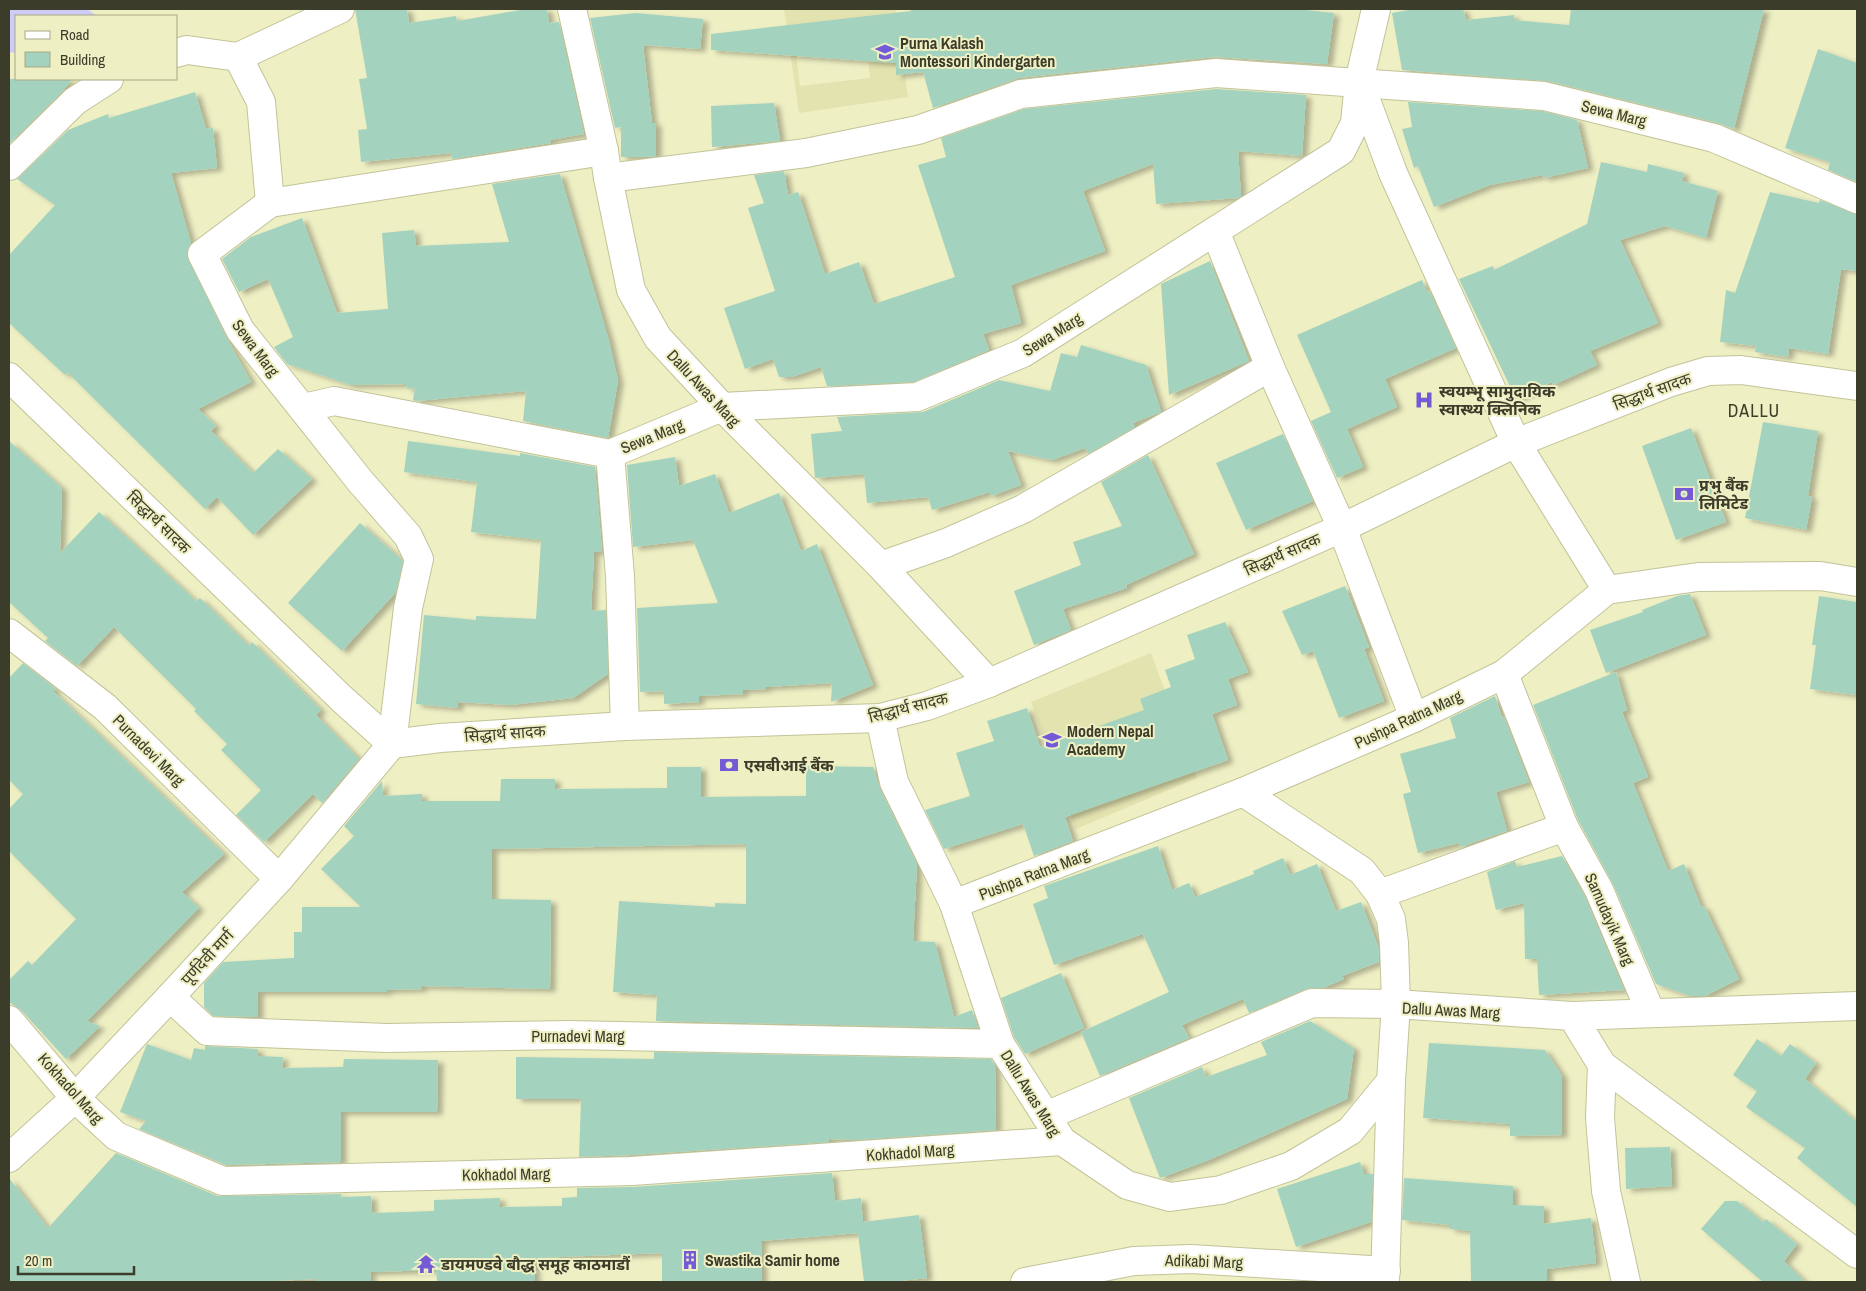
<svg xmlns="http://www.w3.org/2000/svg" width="1866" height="1291" font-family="'Archivo Narrow','Noto Sans Devanagari',sans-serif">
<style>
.built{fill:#e3e3b0;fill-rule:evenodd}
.green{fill:#cecbf8}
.building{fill:#a3d3bf;filter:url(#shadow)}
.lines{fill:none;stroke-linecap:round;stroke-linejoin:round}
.minor-casing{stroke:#c3c399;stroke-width:30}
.tertiary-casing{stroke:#c3c399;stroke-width:30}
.minor{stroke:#fff;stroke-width:28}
.tertiary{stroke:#fff;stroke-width:28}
.labels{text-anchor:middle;stroke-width:4;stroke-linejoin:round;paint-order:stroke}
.poi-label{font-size:16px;font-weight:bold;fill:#3c3c2b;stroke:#eeefc3;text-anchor:start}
.street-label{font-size:16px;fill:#3c3c2b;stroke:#eeefc3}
.neighbourhood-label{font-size:18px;letter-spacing:1px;fill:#3c3c2b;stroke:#eeefc3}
</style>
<defs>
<filter id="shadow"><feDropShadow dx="5.5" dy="3" stdDeviation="2.5" flood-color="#0004"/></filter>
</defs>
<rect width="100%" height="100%" fill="#eeefc3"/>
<g class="built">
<path d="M 784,9 L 896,9 L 908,97 L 799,113 ZM 864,17 L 870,78 L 800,86 L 793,25 Z"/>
<path d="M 1151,653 L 1197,778 L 1076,829 L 1031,702 Z"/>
</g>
<path class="green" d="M 9,9 L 87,9 L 97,16 L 16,16 L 16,53 L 9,52 Z"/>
<g class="building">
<path d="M 355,9 L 407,9 L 409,23 L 456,16 L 457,21 L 526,9 L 547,9 L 549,23 L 559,22 L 584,134 L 550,140 L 551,143 L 452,159 L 451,153 L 361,162 L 358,130 L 367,129 L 359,79 L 367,78 Z"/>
<path d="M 911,9 L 1297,9 L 1334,13 L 1327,64 L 1214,57 L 1019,78 L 933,108 L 923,72 L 896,75 L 896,63 L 711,50 L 711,34 L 911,11 Z"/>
<path d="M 1414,9 L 1463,9 L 1466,20 L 1514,15 L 1514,20 L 1569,25 L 1571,9 L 1764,9 L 1734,129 L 1718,123 L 1548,81 L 1402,70 L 1392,13 Z"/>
<path d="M 635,13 L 703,19 L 700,49 L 643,45 L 652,123 L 656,123 L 656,156 L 647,157 L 621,157 L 621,127 L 615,128 L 590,18 Z"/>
<path d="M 1818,49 L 1857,63 L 1857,182 L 1828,170 L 1830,162 L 1785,148 Z"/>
<path d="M 9,79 L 72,79 L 62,92 L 9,144 Z"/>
<path d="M 1216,89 L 1306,95 L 1302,156 L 1238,151 L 1241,196 L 1238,198 L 1156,204 L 1153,164 L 1083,191 L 1105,251 L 1011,285 L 1021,323 L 983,334 L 989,350 L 914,382 L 827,386 L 821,367 L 792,377 L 779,377 L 773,359 L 745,369 L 724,308 L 775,291 L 748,208 L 764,203 L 754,175 L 784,171 L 788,195 L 798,192 L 825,274 L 859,262 L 874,304 L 955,277 L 918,165 L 946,157 L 941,138 L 1024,109 Z"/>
<path d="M 195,92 L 206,129 L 213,128 L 217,168 L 171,173 L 191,243 L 186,254 L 226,337 L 251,382 L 198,409 L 216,426 L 211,431 L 253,473 L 278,449 L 312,479 L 253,535 L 217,497 L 205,509 L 67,372 L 65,375 L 9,323 L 9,255 L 55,205 L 17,179 L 68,130 L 108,114 L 109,118 Z"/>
<path d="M 1408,102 L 1542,111 L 1577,120 L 1588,168 L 1544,178 L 1543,175 L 1490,185 L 1434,207 L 1418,166 L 1414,168 L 1402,129 L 1412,127 Z"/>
<path d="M 774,103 L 780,141 L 712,147 L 711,106 Z"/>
<path d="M 1601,162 L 1647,172 L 1648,164 L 1684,173 L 1682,181 L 1718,191 L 1706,238 L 1665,226 L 1620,240 L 1658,323 L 1590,351 L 1597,365 L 1553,385 L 1552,382 L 1516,399 L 1459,279 L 1493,266 L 1494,270 L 1587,224 Z"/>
<path d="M 560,174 L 609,341 L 618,381 L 608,438 L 523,421 L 526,391 L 416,401 L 413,400 L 415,388 L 407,389 L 406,384 L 351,385 L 287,364 L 274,347 L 293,337 L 268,279 L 239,292 L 222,259 L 251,237 L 302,218 L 337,313 L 388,309 L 382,233 L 414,230 L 416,246 L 509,242 L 492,184 Z"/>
<path d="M 1770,192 L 1819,203 L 1820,200 L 1857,214 L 1857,271 L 1841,269 L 1828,354 L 1789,348 L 1788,357 L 1755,352 L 1756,346 L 1720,342 L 1726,290 L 1735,293 Z"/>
<path d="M 1210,261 L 1249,361 L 1169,395 L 1161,284 Z"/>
<path d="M 1422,280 L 1427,292 L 1429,291 L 1456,348 L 1385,379 L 1397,407 L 1347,429 L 1363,467 L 1337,478 L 1311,421 L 1331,412 L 1297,335 Z"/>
<path d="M 1081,345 L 1146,365 L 1161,412 L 1133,423 L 1135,427 L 1088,454 L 1085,448 L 1052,460 L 1008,451 L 1021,485 L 991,496 L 990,492 L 932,510 L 928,497 L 867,503 L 864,474 L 815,478 L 811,434 L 842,431 L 837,417 L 923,412 L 999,380 L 1050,391 L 1061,353 L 1077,357 Z"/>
<path d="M 1763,422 L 1818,431 L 1808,496 L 1812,497 L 1806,530 L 1745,518 Z"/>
<path d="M 1691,428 L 1726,522 L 1676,540 L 1642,446 Z"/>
<path d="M 1283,434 L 1313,501 L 1246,530 L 1216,463 Z"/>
<path d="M 9,441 L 62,488 L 60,553 L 99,512 L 196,601 L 200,598 L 249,646 L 252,642 L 321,710 L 316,715 L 359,759 L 322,803 L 313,794 L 264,842 L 236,815 L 261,790 L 221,750 L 227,744 L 194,711 L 196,709 L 114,627 L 77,666 L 45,641 L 48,638 L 9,602 Z"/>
<path d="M 408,441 L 520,456 L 520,453 L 595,467 L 602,551 L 594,552 L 591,611 L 606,610 L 608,674 L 573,698 L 510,705 L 458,702 L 458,708 L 416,704 L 424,615 L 476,620 L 476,616 L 536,619 L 541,540 L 471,532 L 477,482 L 404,472 Z"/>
<path d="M 1148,455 L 1194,554 L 1126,585 L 1127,588 L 1063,609 L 1071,630 L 1034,645 L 1014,591 L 1081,565 L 1073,542 L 1122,526 L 1101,482 Z"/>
<path d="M 675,457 L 679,486 L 715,474 L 729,513 L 779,493 L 801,551 L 817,544 L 873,685 L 831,702 L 832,683 L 766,687 L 766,689 L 743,690 L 743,694 L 699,696 L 699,702 L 664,704 L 664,691 L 640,692 L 637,608 L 718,603 L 693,540 L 633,547 L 627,465 Z"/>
<path d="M 360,523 L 403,561 L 396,592 L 342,651 L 288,603 Z"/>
<path d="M 1345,586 L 1369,647 L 1364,649 L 1384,701 L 1339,718 L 1313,651 L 1302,655 L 1282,611 Z"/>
<path d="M 1690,594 L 1706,635 L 1606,673 L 1590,630 L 1643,612 L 1642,610 L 1677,596 Z"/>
<path d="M 1819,596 L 1857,602 L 1857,695 L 1810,689 L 1816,645 L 1812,645 Z"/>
<path d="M 1225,622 L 1248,672 L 1228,679 L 1237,705 L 1212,714 L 1228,760 L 1065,817 L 1073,841 L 1034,856 L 1023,824 L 944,849 L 925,810 L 970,796 L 956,753 L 994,741 L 987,721 L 1027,708 L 1040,747 L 1144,710 L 1140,699 L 1171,687 L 1165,670 L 1195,659 L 1187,635 Z"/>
<path d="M 23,663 L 56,689 L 53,691 L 224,854 L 182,892 L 199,908 L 87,1021 L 100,1026 L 66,1059 L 21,1010 L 9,1002 L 9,980 L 28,961 L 32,965 L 76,919 L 9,851 L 9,809 L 23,794 L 9,780 L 9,678 Z"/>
<path d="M 1616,672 L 1627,710 L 1622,712 L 1648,777 L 1633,783 L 1668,871 L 1684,864 L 1701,907 L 1704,906 L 1739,979 L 1705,996 L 1690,996 L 1656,984 L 1613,884 L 1578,820 L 1533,705 Z"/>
<path d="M 1495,696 L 1502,718 L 1504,717 L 1529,782 L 1496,792 L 1507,831 L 1460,847 L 1459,843 L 1418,853 L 1403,794 L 1411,792 L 1400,754 L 1456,738 L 1450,718 Z"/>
<path d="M 806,766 L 873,767 L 880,789 L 917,864 L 913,941 L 935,942 L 954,1017 L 972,1010 L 978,1028 L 656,1021 L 657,995 L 613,992 L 619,901 L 715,907 L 715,903 L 746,904 L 746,844 L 492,849 L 492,899 L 551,900 L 550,989 L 422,986 L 422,989 L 387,990 L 387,992 L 258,992 L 258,1017 L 213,1016 L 204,1007 L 204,983 L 223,962 L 294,958 L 294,932 L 302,932 L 302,907 L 361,907 L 321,869 L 354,836 L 344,826 L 382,781 L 383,796 L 422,794 L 422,801 L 500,801 L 501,779 L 555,779 L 555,789 L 667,788 L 667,767 L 701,767 L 701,797 L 806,796 Z"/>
<path d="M 1158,846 L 1172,890 L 1189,883 L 1195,897 L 1254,874 L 1253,871 L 1283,858 L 1290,875 L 1317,864 L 1336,911 L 1361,902 L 1379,949 L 1379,962 L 1342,976 L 1344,979 L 1323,988 L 1306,989 L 1249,1013 L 1243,999 L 1182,1025 L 1189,1038 L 1100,1076 L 1081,1032 L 1169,992 L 1143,934 L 1054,965 L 1033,904 L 1048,898 L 1044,886 Z"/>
<path d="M 1562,856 L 1585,897 L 1624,990 L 1539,995 L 1537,959 L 1525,959 L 1524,903 L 1496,910 L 1487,872 L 1515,861 L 1517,867 Z"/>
<path d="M 1061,973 L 1084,1028 L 1025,1054 L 1014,1037 L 1001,998 Z"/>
<path d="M 1310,1021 L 1354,1048 L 1347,1099 L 1209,1160 L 1160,1178 L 1129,1098 L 1202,1067 L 1206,1077 L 1267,1055 L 1261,1042 Z"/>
<path d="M 1757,1039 L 1781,1056 L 1790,1044 L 1816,1063 L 1805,1079 L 1857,1122 L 1857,1207 L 1797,1158 L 1805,1148 L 1746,1107 L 1757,1091 L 1733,1075 Z"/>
<path d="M 1429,1043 L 1545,1050 L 1562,1076 L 1562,1135 L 1510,1136 L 1510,1124 L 1423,1118 Z"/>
<path d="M 147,1044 L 191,1060 L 194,1048 L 205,1050 L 205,1046 L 258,1049 L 258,1056 L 283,1057 L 282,1068 L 343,1067 L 344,1059 L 438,1060 L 437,1112 L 341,1112 L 341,1162 L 226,1165 L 139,1129 L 146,1121 L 120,1112 Z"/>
<path d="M 654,1052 L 991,1059 L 995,1066 L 996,1130 L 856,1140 L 829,1139 L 829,1142 L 631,1155 L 579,1157 L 581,1099 L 516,1099 L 516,1057 L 654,1059 Z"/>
<path d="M 1670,1147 L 1672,1186 L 1626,1189 L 1625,1148 Z"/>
<path d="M 116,1153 L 217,1196 L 341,1194 L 341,1197 L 371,1196 L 372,1213 L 434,1211 L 434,1200 L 500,1198 L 500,1207 L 562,1206 L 562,1198 L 577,1197 L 577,1188 L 633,1187 L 832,1173 L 835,1201 L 861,1198 L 863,1222 L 919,1215 L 927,1278 L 890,1282 L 864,1282 L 858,1233 L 761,1241 L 762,1282 L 662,1282 L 662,1253 L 534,1258 L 535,1282 L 437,1282 L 436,1270 L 370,1272 L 371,1282 L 316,1282 L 316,1279 L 250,1282 L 9,1282 L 9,1178 L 48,1228 Z"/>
<path d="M 1360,1162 L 1364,1174 L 1373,1174 L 1371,1222 L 1296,1247 L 1277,1189 Z"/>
<path d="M 1404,1178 L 1513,1186 L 1513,1205 L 1544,1206 L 1544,1224 L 1591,1218 L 1596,1263 L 1547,1269 L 1547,1282 L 1471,1282 L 1470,1231 L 1450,1229 L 1450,1225 L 1402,1220 Z"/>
<path d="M 1725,1201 L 1737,1201 L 1763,1222 L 1766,1219 L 1797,1244 L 1784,1261 L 1805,1282 L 1763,1282 L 1701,1229 Z"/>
</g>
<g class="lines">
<g class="minor-casing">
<g id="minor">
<path d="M 572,9 L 604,151 L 608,178 L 631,290 L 658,338 L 722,407 L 881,566 L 989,683"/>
<path d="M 176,53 L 187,50 L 238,57"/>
<path d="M 1361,87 L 1393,173 L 1516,443 L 1607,590"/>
<path d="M 9,166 L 75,101 L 109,79"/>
<path d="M 608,178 L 806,153 L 918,130 L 1021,94 L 1216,73 L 1544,96 L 1714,138 L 1857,199"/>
<path d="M 270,203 L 261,102 L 238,57 L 340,9"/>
<path d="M 1215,231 L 1270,367 L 1342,528 L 1414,718"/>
<path d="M 304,408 L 334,401 L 610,454 L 722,407 L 917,397 L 1023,353 L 1341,151 L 1355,123 L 1359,82 L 1376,9"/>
<path d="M 610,454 L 620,576 L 625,726"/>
<path d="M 881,566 L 946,543 L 1023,509 L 1270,367"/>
<path d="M 9,633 L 105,707 L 279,879"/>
<path d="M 1504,674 L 1564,827 L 1599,890 L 1651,1013"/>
<path d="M 880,718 L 894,782 L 954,904 L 1000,1044 L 1062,1141 L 1127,1185 L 1170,1197 L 1221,1190 L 1291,1166 L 1350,1131 L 1391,1081 L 1396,1004 L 1572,1016 L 1602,1065 L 1857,1254"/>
<path d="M 1380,894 L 1564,827"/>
<path d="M 954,904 L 1243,792 L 1414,718 L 1504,674 L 1607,590 L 1698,577 L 1820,576 L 1857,582"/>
<path d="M 170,997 L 207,1031 L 387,1038 L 569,1035 L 1000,1044"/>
<path d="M 1572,1016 L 1857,1006"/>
<path d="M 9,1020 L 75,1098 L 116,1136 L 223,1181 L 632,1171 L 1062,1141"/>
<path d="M 1602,1065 L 1600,1118 L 1606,1191 L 1626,1282"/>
<path d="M 1046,1116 L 1312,1003 L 1396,1004 L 1394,943 L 1391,919 L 1380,894 L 1362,871 L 1243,792"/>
<path d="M 9,1158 L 75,1098 L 170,997 L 279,879 L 392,744 L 408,608 L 419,559 L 408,536 L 360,481 L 240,330 L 202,254 L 270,203 L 604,151"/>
<path d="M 1025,1282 L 1134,1261 L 1191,1259 L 1386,1271"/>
<path d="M 1385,1282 L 1391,1081"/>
</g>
</g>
<g class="tertiary-casing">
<path id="tertiary" d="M 9,377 L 342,699 L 392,744 L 440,738 L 625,726 L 880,718 L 927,706 L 989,683 L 1342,528 L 1516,443 L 1671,382 L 1708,371 L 1741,370 L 1857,386"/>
</g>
<use href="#minor" class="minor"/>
<use href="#tertiary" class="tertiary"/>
</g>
<defs>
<g id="school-bare" transform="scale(1.5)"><path d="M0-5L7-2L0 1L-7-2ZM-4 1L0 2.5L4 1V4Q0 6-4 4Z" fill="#735bd5" stroke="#eeefc3" stroke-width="2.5" paint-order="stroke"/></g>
<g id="hospital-bare" transform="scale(1.5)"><path d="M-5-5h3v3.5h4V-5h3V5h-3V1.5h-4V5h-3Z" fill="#735bd5" stroke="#eeefc3" stroke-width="2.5" paint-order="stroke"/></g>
<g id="bank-bare" transform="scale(1.5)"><path d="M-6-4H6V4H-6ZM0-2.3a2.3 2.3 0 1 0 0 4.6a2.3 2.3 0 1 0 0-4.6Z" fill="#735bd5" stroke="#eeefc3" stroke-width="2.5" paint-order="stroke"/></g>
<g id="building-bare" transform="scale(1.5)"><path d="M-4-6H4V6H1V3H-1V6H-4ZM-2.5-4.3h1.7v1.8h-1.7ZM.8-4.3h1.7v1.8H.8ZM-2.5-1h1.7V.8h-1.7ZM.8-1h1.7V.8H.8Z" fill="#735bd5" stroke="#eeefc3" stroke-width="2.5" paint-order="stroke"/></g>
<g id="temple-bare" transform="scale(1.5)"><path d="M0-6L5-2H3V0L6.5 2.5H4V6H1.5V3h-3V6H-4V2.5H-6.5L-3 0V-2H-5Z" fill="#735bd5" stroke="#eeefc3" stroke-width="2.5" paint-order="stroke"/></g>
</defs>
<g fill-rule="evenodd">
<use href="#school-bare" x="885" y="52"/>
<use href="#hospital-bare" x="1424" y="400"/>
<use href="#bank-bare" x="1684" y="494"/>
<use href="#school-bare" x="1052" y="740"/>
<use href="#bank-bare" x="729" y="765"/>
<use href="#building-bare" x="690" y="1260"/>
<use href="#temple-bare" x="426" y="1264"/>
</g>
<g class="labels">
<g class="poi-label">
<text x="900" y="49">Purna Kalash<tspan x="900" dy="18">Montessori Kindergarten</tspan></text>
<text x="1439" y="397">स्वयम्भू सामुदायिक<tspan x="1439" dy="18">स्वास्थ्य क्लिनिक</tspan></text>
<text x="1699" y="491">प्रभु बैंक<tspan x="1699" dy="18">लिमिटेड</tspan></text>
<text x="1067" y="737">Modern Nepal<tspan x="1067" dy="18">Academy</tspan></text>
<text x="744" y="771">एसबीआई बैंक</text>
<text x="705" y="1266">Swastika Samir home</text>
<text x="441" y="1270">डायमण्डवे बौद्ध समूह काठमाडौं</text>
</g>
<g class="street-label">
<text transform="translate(1614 113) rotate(14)" y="6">Sewa Marg</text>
<text transform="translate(1052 334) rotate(-32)" y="6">Sewa Marg</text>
<text transform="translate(256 348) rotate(53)" y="6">Sewa Marg</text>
<text transform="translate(704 388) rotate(47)" y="6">Dallu Awas Marg</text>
<text transform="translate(1652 391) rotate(-20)" y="6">सिद्धार्थ सादक</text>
<text transform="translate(652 436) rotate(-22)" y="6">Sewa Marg</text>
<text transform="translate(159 522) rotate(44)" y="6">सिद्धार्थ सादक</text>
<text transform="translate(1282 554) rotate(-24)" y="6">सिद्धार्थ सादक</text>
<text transform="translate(908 707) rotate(-14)" y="6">सिद्धार्थ सादक</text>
<text transform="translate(1408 719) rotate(-25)" y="6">Pushpa Ratna Marg</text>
<text transform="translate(505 733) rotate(-4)" y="6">सिद्धार्थ सादक</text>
<text transform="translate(149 750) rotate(45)" y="6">Purnadevi Marg</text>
<text transform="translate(1034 874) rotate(-21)" y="6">Pushpa Ratna Marg</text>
<text transform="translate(1610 919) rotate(66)" y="6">Samudayik Marg</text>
<text transform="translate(207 957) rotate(-47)" y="6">पूर्णदेवी मार्ग</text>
<text transform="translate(1451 1010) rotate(3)" y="6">Dallu Awas Marg</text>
<text x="578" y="1042">Purnadevi Marg</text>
<text transform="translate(71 1088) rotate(48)" y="6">Kokhadol Marg</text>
<text transform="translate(1031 1093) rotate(58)" y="6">Dallu Awas Marg</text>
<text transform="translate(910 1152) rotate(-4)" y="6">Kokhadol Marg</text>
<text transform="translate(506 1174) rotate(-1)" y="6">Kokhadol Marg</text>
<text transform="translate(1204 1261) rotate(2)" y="6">Adikabi Marg</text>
</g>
<g class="neighbourhood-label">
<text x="1754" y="417">DALLU</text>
</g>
</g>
<rect width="1866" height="1291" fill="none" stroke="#3c3c2b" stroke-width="20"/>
<rect x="15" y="15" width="162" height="65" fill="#eeefc3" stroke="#a7a786"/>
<rect x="25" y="31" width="25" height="8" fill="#ffffff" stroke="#a7a786"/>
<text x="60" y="40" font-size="15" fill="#3c3c2b">Road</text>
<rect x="25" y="52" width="25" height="15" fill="#a3d3bf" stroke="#a7a786"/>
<text x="60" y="65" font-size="15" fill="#3c3c2b">Building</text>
<path d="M18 1266v8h116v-8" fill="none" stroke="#3c3c2b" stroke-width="2.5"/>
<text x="25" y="1266" font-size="15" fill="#3c3c2b" stroke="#eeefc3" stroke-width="4" paint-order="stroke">20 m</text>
</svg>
